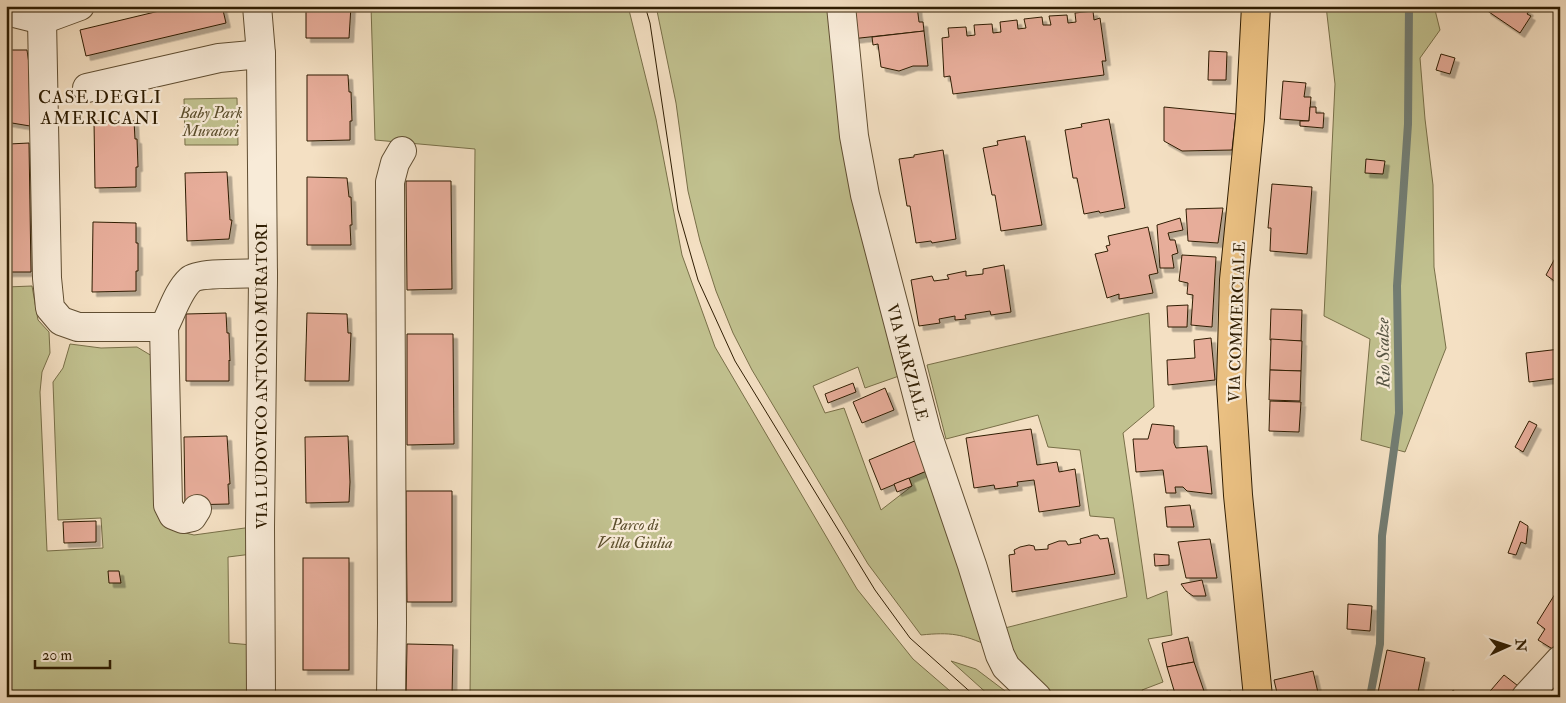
<svg xmlns="http://www.w3.org/2000/svg" width="1566" height="703" font-family="'IM FELL Double Pica',serif">
<style>
.green{fill:#c1c18f;stroke:#786f48}
.lines{fill:none;stroke-linecap:round;stroke-linejoin:round}
.stream{stroke:#727c72;stroke-width:8}
.building{fill:#e7ad9a;stroke:#2f1d02;filter:url(#shadow)}
.minor-casing{stroke:#604e32;stroke-width:30}
.major-casing{stroke:#2f1d02;stroke-width:30}
.minor{stroke:#f8ebd8;stroke-width:28}
.major{stroke:#eac082;stroke-width:28}
.tram{stroke:#2f1d02;stroke-width:1}
.labels{text-anchor:middle;stroke-width:4.5;stroke-linejoin:round;paint-order:stroke}
.park-label{font-size:16px;font-style:italic;fill:#5b4e2c;stroke:#f8ebd8}
.street-label{font-size:16px;fill:#2f1d02;stroke:#f8ebd8}
.neighbourhood-label{font-size:18px;letter-spacing:1px;fill:#2f1d02;stroke:#f8ebd8}
.water-label{font-size:18px;font-style:italic;fill:#565443;stroke:#f8ebd8}
</style>
<defs>
<filter id="shadow"><feDropShadow dx="4.5" dy="4.5" stdDeviation="0" flood-color="#0004"/></filter>
</defs>
<rect width="100%" height="100%" fill="#f4e0c3"/>
<filter id="stains"><feTurbulence type="fractalNoise" baseFrequency=".004" numOctaves="4"/><feColorMatrix values="0 0 0 0 .2 0 0 0 0 .09 0 0 0 0 .02 0 0 0 .5 -.17"/></filter>
<radialGradient id="worn" r=".72"><stop offset=".6" stop-color="#630" stop-opacity="0"/><stop offset="1" stop-color="#630" stop-opacity=".3"/></radialGradient>
<g class="green">
<path d="M 371,6 L 628,6 L 656,119 L 682,255 L 715,347 L 857,589 L 913,659 L 957,697 L 470,697 L 475,149 L 375,140 Z"/>
<path d="M 656,6 L 829,6 L 899,376 L 865,388 L 858,367 L 813,386 L 825,413 L 844,408 L 881,510 L 912,486 L 909,478 L 929,470 L 989,646 C 962,634 951,632 921,635 L 868,564 L 752,370 L 733,333 L 716,291 L 700,241 L 688,191 L 676,103 Z"/>
<path d="M 1326,6 L 1434,6 L 1440,30 L 1420,58 L 1425,119 L 1433,185 L 1434,267 L 1446,348 L 1405,452 L 1361,440 L 1370,339 L 1324,316 L 1335,84 Z"/>
<path d="M 237,98 L 238,145 L 185,145 L 184,99 Z"/>
<path d="M 32,286 L 38,320 L 49,332 L 50,353 L 42,372 L 40,392 L 47,551 L 103,548 L 101,518 L 58,520 L 53,382 L 63,368 L 70,344 L 101,348 L 137,347 L 152,356 L 154,367 L 155,507 L 162,521 L 177,531 L 194,535 L 252,527 L 252,554 L 228,557 L 229,643 L 252,645 L 252,697 L 6,697 L 6,412 L 9,402 L 6,287 Z"/>
<path d="M 1149,313 L 1154,407 L 1123,433 L 1147,599 L 1167,591 L 1172,635 L 1148,639 L 1163,682 L 1142,690 L 1145,697 L 1049,697 L 1024,670 L 1001,629 L 1127,597 L 1114,518 L 1090,516 L 1080,450 L 1048,447 L 1038,415 L 946,439 L 927,365 Z"/>
<path d="M 951,661 L 976,669 L 1013,697 L 991,697 Z"/>
</g>
<g class="lines">
<path class="stream" d="M 1370,697 L 1380,644 L 1382,536 L 1399,413 L 1397,286 L 1408,124 L 1409,6"/>
</g>
<g class="building">
<path d="M 180,6 L 222,6 L 226,23 L 86,56 L 80,30 Z"/>
<path d="M 306,6 L 351,6 L 349,38 L 306,38 Z"/>
<path d="M 847,6 L 862,6 L 862,10 L 897,6 L 917,6 L 919,22 L 923,22 L 924,31 L 851,39 Z"/>
<path d="M 1489,6 L 1521,6 L 1529,11 L 1527,14 L 1531,16 L 1520,33 L 1486,10 Z"/>
<path d="M 1093,11 L 1094,20 L 1100,18 L 1106,61 L 1102,61 L 1104,75 L 953,94 L 950,76 L 944,77 L 942,38 L 949,37 L 948,28 L 966,27 L 967,36 L 975,35 L 974,25 L 992,24 L 993,33 L 1001,32 L 1000,22 L 1017,20 L 1018,29 L 1026,28 L 1024,19 L 1042,17 L 1043,25 L 1051,25 L 1049,16 L 1067,15 L 1068,23 L 1076,22 L 1075,13 Z"/>
<path d="M 924,31 L 928,66 L 913,66 L 899,71 L 881,67 L 878,44 L 873,45 L 872,37 Z"/>
<path d="M 6,50 L 27,50 L 29,64 L 30,126 L 6,122 Z"/>
<path d="M 1209,51 L 1227,52 L 1226,80 L 1208,80 Z"/>
<path d="M 1441,54 L 1455,58 L 1450,74 L 1436,70 Z"/>
<path d="M 307,75 L 348,75 L 349,92 L 351,92 L 352,121 L 350,121 L 350,140 L 307,141 Z"/>
<path d="M 1283,81 L 1306,83 L 1304,97 L 1311,97 L 1309,121 L 1280,119 Z"/>
<path d="M 1164,107 L 1236,114 L 1232,150 L 1182,151 L 1164,141 Z"/>
<path d="M 1310,107 L 1316,107 L 1316,113 L 1324,113 L 1323,128 L 1300,126 L 1300,121 L 1309,121 Z"/>
<path d="M 1109,119 L 1125,208 L 1100,213 L 1099,211 L 1084,214 L 1077,178 L 1073,178 L 1065,130 L 1082,127 L 1081,124 Z"/>
<path d="M 94,121 L 134,121 L 135,139 L 137,139 L 138,167 L 136,167 L 136,187 L 95,188 Z"/>
<path d="M 1025,136 L 1042,225 L 1001,231 L 995,195 L 992,195 L 983,148 L 998,145 L 997,141 Z"/>
<path d="M 29,143 L 31,272 L 8,272 L 6,275 L 6,158 L 9,144 Z"/>
<path d="M 943,150 L 956,239 L 932,243 L 931,241 L 916,243 L 910,206 L 907,206 L 899,159 L 914,157 L 914,155 Z"/>
<path d="M 1366,159 L 1385,161 L 1383,174 L 1365,173 Z"/>
<path d="M 227,172 L 230,220 L 232,220 L 229,239 L 187,241 L 185,173 Z"/>
<path d="M 307,177 L 347,178 L 349,197 L 351,197 L 352,225 L 350,225 L 351,245 L 307,245 Z"/>
<path d="M 406,181 L 451,181 L 452,289 L 407,290 Z"/>
<path d="M 1272,184 L 1312,187 L 1307,254 L 1270,251 L 1271,228 L 1268,228 Z"/>
<path d="M 1223,208 L 1218,243 L 1188,241 L 1186,209 Z"/>
<path d="M 1180,218 L 1183,230 L 1168,233 L 1170,240 L 1175,240 L 1178,253 L 1172,255 L 1174,268 L 1160,268 L 1157,225 Z"/>
<path d="M 93,222 L 136,223 L 136,243 L 138,243 L 138,271 L 136,271 L 136,291 L 92,292 Z"/>
<path d="M 1148,227 L 1158,273 L 1149,275 L 1153,293 L 1119,299 L 1119,294 L 1107,298 L 1095,254 L 1108,251 L 1106,246 L 1110,245 L 1108,236 Z"/>
<path d="M 1560,249 L 1560,285 L 1546,275 Z"/>
<path d="M 1182,255 L 1216,257 L 1212,327 L 1191,325 L 1193,295 L 1187,294 L 1188,283 L 1179,281 Z"/>
<path d="M 1004,265 L 1011,312 L 991,315 L 990,311 L 965,315 L 966,319 L 955,320 L 955,316 L 939,319 L 940,323 L 919,326 L 911,280 L 932,276 L 934,281 L 949,279 L 947,275 L 966,271 L 966,276 L 983,274 L 983,269 Z"/>
<path d="M 1188,305 L 1187,327 L 1168,327 L 1167,306 Z"/>
<path d="M 1271,309 L 1302,310 L 1301,341 L 1270,340 Z"/>
<path d="M 226,313 L 227,333 L 229,333 L 230,361 L 229,360 L 229,381 L 186,381 L 186,314 Z"/>
<path d="M 307,313 L 347,314 L 348,333 L 351,333 L 349,381 L 305,381 Z"/>
<path d="M 407,334 L 453,334 L 454,444 L 407,445 Z"/>
<path d="M 1211,338 L 1215,380 L 1168,385 L 1167,360 L 1195,358 L 1194,340 Z"/>
<path d="M 1271,339 L 1302,341 L 1301,371 L 1270,370 Z"/>
<path d="M 1560,349 L 1560,378 L 1529,382 L 1526,353 Z"/>
<path d="M 1270,370 L 1301,371 L 1300,401 L 1269,400 Z"/>
<path d="M 853,383 L 856,392 L 828,403 L 825,394 Z"/>
<path d="M 885,388 L 894,410 L 862,423 L 853,402 Z"/>
<path d="M 1270,401 L 1301,402 L 1299,432 L 1269,431 Z"/>
<path d="M 1529,421 L 1537,425 L 1523,452 L 1515,447 Z"/>
<path d="M 1152,424 L 1174,426 L 1174,443 L 1176,448 L 1207,446 L 1212,494 L 1187,491 L 1183,487 L 1175,487 L 1176,493 L 1166,493 L 1163,470 L 1136,472 L 1133,439 L 1148,439 Z"/>
<path d="M 1031,429 L 1037,465 L 1057,462 L 1059,472 L 1075,469 L 1080,506 L 1039,512 L 1034,480 L 1017,482 L 1018,486 L 995,489 L 994,485 L 974,488 L 966,438 Z"/>
<path d="M 227,436 L 230,484 L 228,484 L 229,504 L 185,505 L 184,437 Z"/>
<path d="M 348,436 L 350,482 L 349,502 L 306,503 L 305,437 Z"/>
<path d="M 917,440 L 929,470 L 881,490 L 869,460 Z"/>
<path d="M 909,478 L 912,486 L 897,492 L 894,484 Z"/>
<path d="M 406,491 L 452,491 L 452,602 L 407,602 Z"/>
<path d="M 1190,505 L 1194,527 L 1167,527 L 1165,507 Z"/>
<path d="M 96,521 L 96,542 L 64,543 L 63,522 Z"/>
<path d="M 1520,521 L 1528,526 L 1526,544 L 1521,542 L 1516,555 L 1508,553 Z"/>
<path d="M 1094,535 L 1098,535 L 1100,539 L 1108,538 L 1115,574 L 1012,592 L 1009,555 L 1015,554 L 1014,550 L 1020,547 L 1029,545 L 1034,546 L 1035,550 L 1048,549 L 1048,545 L 1059,541 L 1066,541 L 1068,545 L 1081,543 L 1080,539 Z"/>
<path d="M 1210,539 L 1217,578 L 1186,578 L 1178,542 Z"/>
<path d="M 1154,554 L 1169,555 L 1169,565 L 1155,566 Z"/>
<rect x="303" y="558" width="46" height="112"/>
<path d="M 108,571 L 119,571 L 121,583 L 109,583 Z"/>
<path d="M 1202,580 L 1206,596 L 1193,596 L 1186,591 L 1181,584 Z"/>
<path d="M 1560,586 L 1560,652 L 1559,653 L 1538,640 L 1545,629 L 1537,623 Z"/>
<path d="M 1348,604 L 1372,606 L 1370,631 L 1347,629 Z"/>
<path d="M 1188,637 L 1194,662 L 1167,667 L 1162,643 Z"/>
<path d="M 407,644 L 453,645 L 452,697 L 406,697 Z"/>
<path d="M 1387,650 L 1425,658 L 1417,697 L 1377,697 Z"/>
<path d="M 1194,662 L 1205,694 L 1231,691 L 1233,697 L 1176,697 L 1167,667 Z"/>
<path d="M 1313,671 L 1319,697 L 1278,697 L 1274,680 Z"/>
<path d="M 1504,675 L 1522,689 L 1515,697 L 1485,697 Z"/>
<path d="M 1453,690 L 1461,697 L 1449,697 Z"/>
<path d="M 1168,691 L 1170,697 L 1155,697 L 1154,694 Z"/>
</g>
<g class="lines">
<g class="minor-casing">
<g id="minor">
<path d="M 257,6 L 261,54 L 263,279 L 260,527 L 261,697"/>
<path d="M 841,6 L 854,136 L 865,195 L 927,433 L 972,565 L 1000,655 L 1006,667 L 1037,697"/>
<path d="M 6,7 L 18,14 L 42,20 L 80,6"/>
<path d="M 42,20 L 47,278 L 50,308 L 61,321 L 78,327 L 164,327 C 172,312 178,291 190,280 C 199,272 249,274 263,273"/>
<path d="M 87,88 L 219,58 L 261,54"/>
<path d="M 164,327 L 168,505 L 173,515 L 183,519 L 192,517 L 197,509"/>
<path d="M 391,697 L 392,623 L 390,182 L 395,163 L 402,151"/>
<path d="M 1526,697 L 1560,660"/>
</g>
</g>
<g class="major-casing">
<path id="major" d="M 1256,6 L 1250,119 L 1234,280 L 1231,385 L 1238,495 L 1258,697"/>
</g>
<use href="#minor" class="minor"/>
<use href="#major" class="major"/>
<path class="tram" d="M 645,6 L 650,23 L 678,210 L 698,280 L 735,361 L 875,590 L 910,638 L 976,697"/>
</g>
<g class="labels">
<g class="park-label">
<text x="211" y="118">Baby Park<tspan x="211" dy="18">Muratori</tspan></text>
<text x="635" y="530">Parco di<tspan x="635" dy="18">Villa Giulia</tspan></text>
</g>
<g class="street-label">
<text transform="translate(1236 322) rotate(-88)" y="6">VIA COMMERCIALE</text>
<text transform="translate(908 362) rotate(75)" y="6">VIA MARZIALE</text>
<text transform="translate(261 376) rotate(-90)" y="6">VIA LUDOVICO ANTONIO MURATORI</text>
</g>
<g class="neighbourhood-label">
<text x="100" y="103">CASE DEGLI<tspan x="100" dy="21">AMERICANI</tspan></text>
</g>
<g class="water-label">
<text transform="translate(1383 353) rotate(-91)" y="6">Rio Scalze</text>
</g>
</g>
<rect width="1566" height="703" fill="none" stroke="#f4e0c3" stroke-width="25"/>
<rect x="8" y="8" width="1551" height="688" fill="none" stroke="#2f1d02" stroke-width="2.5"/>
<rect x="12" y="12" width="1541" height="678" fill="none" stroke="#2f1d02"/>
<g transform="translate(1508 646) rotate(87)" stroke="#f8ebd8" stroke-width="4" paint-order="stroke">
<path d="M0-4L9 19L0 12L-9 19Z" fill="#2f1d02"/>
<text y="-8" font-size="14" font-weight="bold" text-anchor="middle" fill="#2f1d02">N</text>
</g>
<path d="M35 660v8h75v-8" fill="none" stroke="#2f1d02" stroke-width="2.5"/>
<text x="42" y="660" font-size="15" fill="#2f1d02" stroke="#f8ebd8" stroke-width="4" paint-order="stroke">20 m</text>
<rect width="100%" height="100%" filter="url(#stains)"/>
<rect width="100%" height="100%" fill="url(#worn)"/>
</svg>
